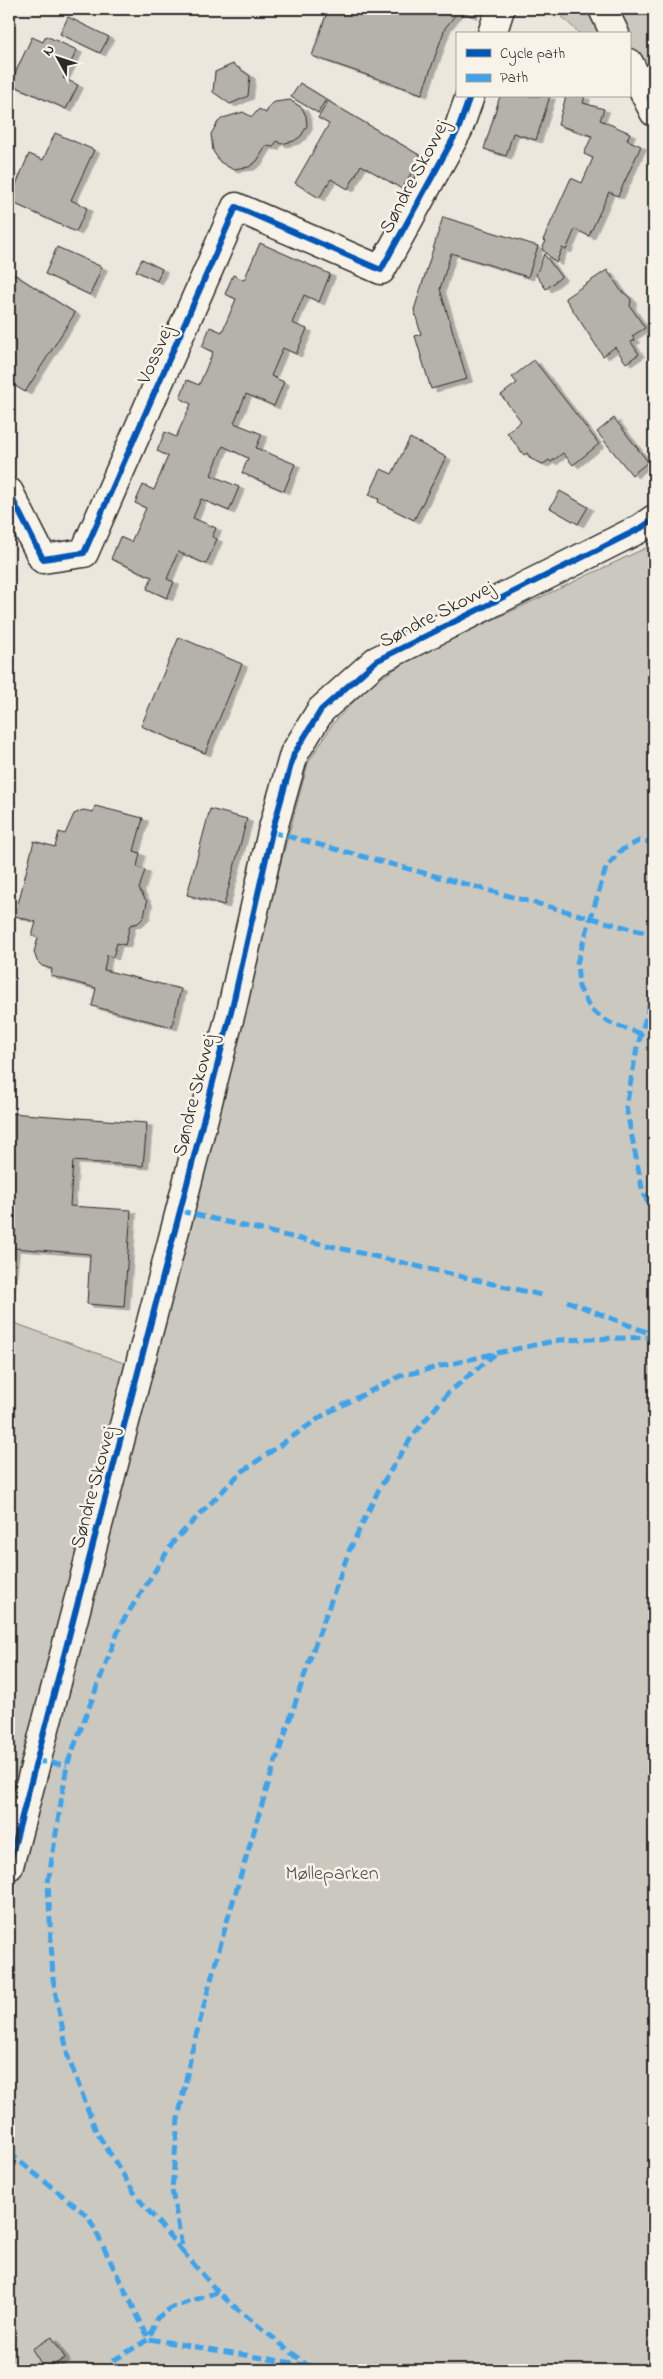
<svg xmlns="http://www.w3.org/2000/svg" width="663" height="2379" font-family="'Indie Flower',sans-serif">
<style>
.green{fill:#cbc8bf;stroke:#7b7a75}
.building{fill:#b5b2ab;stroke:#2b2b2b;filter:url(#shadow)}
.lines{fill:none;stroke-linecap:round;stroke-linejoin:round}
.minor-casing{stroke:#2b2b2b;stroke-width:31}
.minor{stroke:#f7f3e8;stroke-width:28}
.quiet{stroke:#3ea3eb;stroke-width:5;stroke-dasharray:10 5;stroke-linecap:butt}
.cycleway-casing{stroke:#f7f3e8;stroke-width:9}
.cycleway{stroke:#0057b8;stroke-width:6}
.labels{text-anchor:middle;stroke-width:5;stroke-linejoin:round;paint-order:stroke}
.street-label{font-size:20px;fill:#2b2b2b;stroke:#f7f3e8}
.park-label{font-size:20px;fill:#535250;stroke:#f7f3e8}
</style>
<defs>
<filter id="shadow"><feDropShadow dx="5.5" dy="3" stdDeviation="0" flood-color="#0004"/></filter>
</defs>
<rect width="100%" height="100%" fill="#ebe7dd"/>
<filter id="ink" filterUnits="userSpaceOnUse"><feTurbulence type="fractalNoise" baseFrequency=".02" numOctaves="2"/><feDisplacementMap in="SourceGraphic" scale="10" xChannelSelector="R" yChannelSelector="G"/><feConvolveMatrix kernelMatrix="1 2 1 2 8 2 1 2 1" color-interpolation-filters="sRGB"/></filter>
<g filter="url(#ink)">
<g class="green">
<path d="M 554,9 L 654,9 L 654,105 L 629,81 L 629,34 L 580,34 Z"/>
<path d="M 654,544 L 654,2370 L 9,2370 L 9,1321 L 151,1373 L 278,873 L 308,763 L 334,722 L 371,684 L 416,656 Z"/>
</g>
<g class="building">
<path d="M 328,9 L 474,9 L 472,16 L 459,10 L 445,28 L 422,94 L 312,56 Z"/>
<path d="M 68,17 L 109,37 L 100,53 L 60,34 Z"/>
<path d="M 46,36 L 77,50 L 63,78 L 78,85 L 66,109 L 10,84 L 32,37 L 43,42 Z"/>
<path d="M 233,64 L 250,76 L 248,96 L 230,104 L 213,92 L 215,72 Z"/>
<path d="M 300,83 L 326,99 L 318,113 L 291,97 Z"/>
<path d="M 500,96 L 550,96 L 536,140 L 513,133 L 506,156 L 484,149 Z"/>
<path d="M 566,96 L 585,96 L 583,103 L 604,109 L 600,120 L 630,133 L 627,140 L 641,146 L 618,196 L 609,192 L 589,236 L 575,229 L 566,250 L 562,248 L 556,263 L 542,249 L 546,241 L 543,240 L 571,178 L 582,183 L 593,158 L 584,154 L 592,136 L 558,125 Z"/>
<path d="M 290,100 L 302,108 L 306,116 L 307,126 L 301,136 L 294,141 L 281,144 L 277,141 L 273,147 L 266,146 L 257,161 L 249,167 L 232,169 L 220,162 L 213,151 L 211,134 L 218,122 L 223,118 L 243,112 L 252,117 L 259,109 L 266,113 L 270,105 L 275,102 Z"/>
<path d="M 328,101 L 421,156 L 402,189 L 361,165 L 348,189 L 331,179 L 319,198 L 295,183 L 329,124 L 318,118 Z"/>
<path d="M 55,133 L 94,150 L 71,200 L 87,208 L 76,232 L 9,201 L 29,154 L 43,160 Z"/>
<path d="M 443,217 L 538,246 L 528,277 L 451,253 L 440,289 L 467,379 L 431,389 L 415,336 L 421,334 L 414,310 Z"/>
<path d="M 260,243 L 330,274 L 319,302 L 304,295 L 292,323 L 307,329 L 296,354 L 283,348 L 271,376 L 284,382 L 274,406 L 246,394 L 234,423 L 262,434 L 256,448 L 295,464 L 284,491 L 242,473 L 248,458 L 223,446 L 211,475 L 239,487 L 229,511 L 201,499 L 193,518 L 216,528 L 212,537 L 217,539 L 206,564 L 178,552 L 167,579 L 174,582 L 167,598 L 147,589 L 152,577 L 111,559 L 120,537 L 131,542 L 146,508 L 135,503 L 143,485 L 154,490 L 168,456 L 157,451 L 165,432 L 176,437 L 191,404 L 180,398 L 187,380 L 199,385 L 213,352 L 202,347 L 210,327 L 222,332 L 236,299 L 225,294 L 233,275 L 244,280 Z"/>
<path d="M 57,247 L 102,267 L 90,295 L 45,274 Z"/>
<path d="M 544,254 L 561,277 L 546,289 L 536,275 Z"/>
<path d="M 142,259 L 162,269 L 157,281 L 136,271 Z"/>
<path d="M 607,270 L 622,292 L 627,295 L 631,300 L 630,306 L 645,328 L 632,336 L 635,340 L 631,342 L 639,354 L 626,363 L 615,347 L 603,356 L 565,298 Z"/>
<path d="M 9,271 L 75,313 L 25,392 L 9,382 Z"/>
<path d="M 534,360 L 599,444 L 573,465 L 563,453 L 551,462 L 549,460 L 543,464 L 531,459 L 527,453 L 524,455 L 507,433 L 521,421 L 501,395 L 517,383 L 512,377 Z"/>
<path d="M 614,418 L 648,462 L 632,475 L 597,432 Z"/>
<path d="M 410,438 L 446,457 L 414,520 L 378,502 L 379,499 L 369,495 L 381,469 L 392,474 Z"/>
<path d="M 560,491 L 588,507 L 578,524 L 550,508 Z"/>
<path d="M 179,637 L 242,664 L 205,753 L 141,726 Z"/>
<path d="M 95,806 L 143,818 L 134,851 L 140,853 L 137,867 L 145,870 L 139,889 L 147,902 L 144,917 L 138,923 L 130,925 L 125,945 L 117,943 L 113,957 L 107,955 L 104,970 L 181,989 L 172,1027 L 92,1006 L 96,988 L 51,976 L 52,969 L 42,966 L 37,961 L 34,952 L 38,938 L 32,936 L 36,922 L 15,916 L 34,841 L 55,847 L 59,832 L 65,834 L 74,814 L 83,810 L 93,812 Z"/>
<path d="M 210,809 L 247,819 L 224,905 L 187,895 Z"/>
<path d="M 9,1113 L 147,1123 L 143,1166 L 73,1161 L 70,1206 L 131,1210 L 124,1307 L 87,1304 L 90,1254 L 14,1248 L 9,1293 Z"/>
<path d="M 52,2337 L 65,2358 L 45,2370 L 32,2349 Z"/>
</g>
<g class="lines">
<g class="minor-casing">
<g id="minor">
<path d="M 603,9 L 615,34"/>
<path d="M 492,34 L 500,9"/>
<path d="M 629,63 L 654,112"/>
<path d="M 9,492 L 43,559 L 84,553 L 236,207 L 381,270 L 458,130 L 470,96"/>
<path d="M 9,1866 L 180,1211 L 232,1008 L 272,832 L 294,754 L 321,710 L 376,661 L 641,528 L 654,519"/>
</g>
</g>
<use href="#minor" class="minor"/>
<g class="quiet">
<path d="M 647,99 L 654,97"/>
<path d="M 272,832 L 654,935"/>
<path d="M 654,989 L 637,1048 L 626,1107 L 642,1188 L 654,1219"/>
<path d="M 641,1034 L 610,1023 L 591,1010 L 579,987 L 577,963 L 606,868 L 620,851 L 639,841 L 654,842"/>
<path d="M 180,1211 L 545,1296"/>
<path d="M 567,1301 L 654,1335"/>
<path d="M 36,1761 L 67,1765"/>
<path d="M 9,2153 L 88,2216 L 149,2339 L 114,2360 L 108,2370"/>
<path d="M 183,2252 L 137,2197 L 96,2131 L 68,2057 L 53,1979 L 48,1883 L 67,1765 L 121,1624 L 174,1541 L 240,1473 L 325,1414 L 400,1376 L 497,1353 L 559,1340 L 654,1337"/>
<path d="M 218,2292 L 171,2308 L 157,2318 L 149,2339 L 305,2365"/>
<path d="M 326,2370 L 307,2365 L 236,2308 L 218,2292 L 183,2252 L 172,2190 L 178,2119 L 192,2050 L 225,1928 L 269,1781 L 311,1656 L 349,1551 L 379,1489 L 413,1435 L 448,1393 L 495,1354"/>
<path d="M 643,2370 L 654,2366"/>
</g>
<g class="cycleway-casing">
<g id="cycleway">
<path d="M 9,492 L 43,559 L 84,553 L 236,207 L 381,270 L 458,130 L 470,96"/>
<path d="M 9,1866 L 180,1211 L 232,1008 L 272,832 L 294,754 L 321,710 L 376,661 L 641,528 L 654,519"/>
</g>
</g>
<use href="#cycleway" class="cycleway"/>
</g>
</g>
<g class="labels">
<g class="street-label">
<text transform="translate(413 176) rotate(-62)" y="7">Søndre Skovvej</text>
<text transform="translate(154 354) rotate(-66)" y="7">Vossvej</text>
<text transform="translate(436 613) rotate(-27)" y="7">Søndre Skovvej</text>
<text transform="translate(193 1095) rotate(-76)" y="7">Søndre Skovvej</text>
<text transform="translate(92 1487) rotate(-75)" y="7">Søndre Skovvej</text>
</g>
<g class="park-label">
<text x="332" y="1879">Mølleparken</text>
</g>
</g>
<rect width="663" height="2379" fill="none" stroke="#f7f3e8" stroke-width="30"/>
<rect x="15" y="15" width="633" height="2349" fill="none" stroke="#2b2b2b" stroke-width="2" filter="url(#ink)"/>
<rect x="456" y="32" width="175" height="65" fill="#f7f3e8" stroke="#a5a39c"/>
<rect x="466" y="49" width="25" height="8" fill="#0057b8" stroke="#a5a39c"/>
<text x="500" y="58" font-size="15" fill="#2b2b2b">Cycle path</text>
<rect x="466" y="74" width="25" height="8" fill="#3ea3eb" stroke="#a5a39c"/>
<text x="500" y="82" font-size="15" fill="#2b2b2b">Path</text>
<g transform="translate(58 58) rotate(310)" stroke="#f7f3e8" stroke-width="4" paint-order="stroke">
<path d="M0-4L9 19L0 12L-9 19Z" fill="#2b2b2b"/>
<text y="-8" font-size="14" font-weight="bold" text-anchor="middle" fill="#2b2b2b">N</text>
</g>
</svg>
